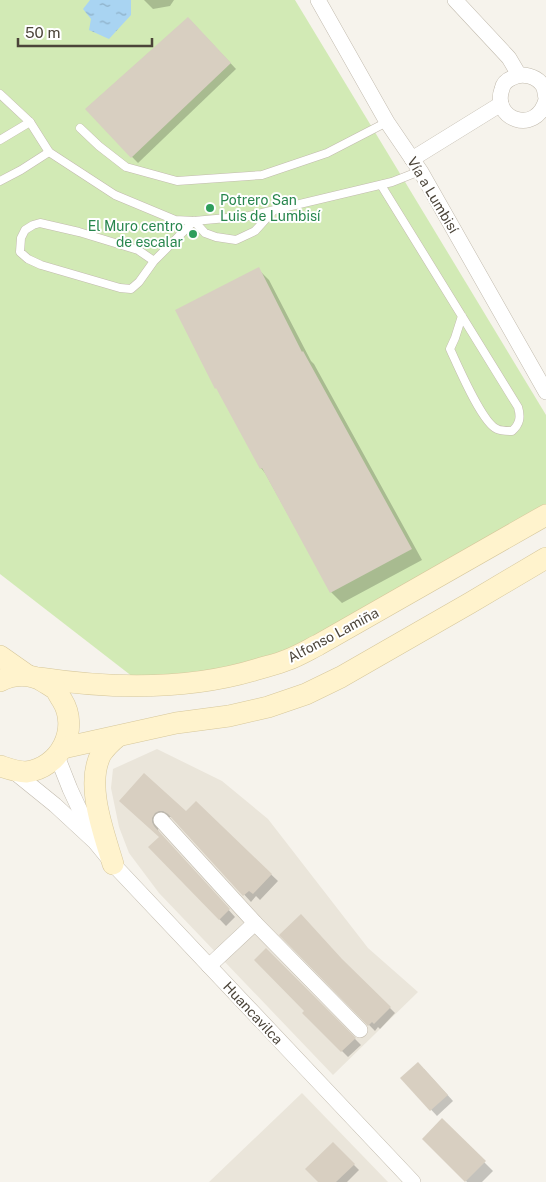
<svg xmlns="http://www.w3.org/2000/svg" width="546" height="1182" font-family="'Public Sans',sans-serif">
<style>
.residential{fill:#eae5da}
.pitch{fill:#d2eab5}
.water{fill:url(#water-ripples)}
.shadow{fill:#0003}
.building{fill:#d8cfc1}
.lines{fill:none;stroke-linecap:round;stroke-linejoin:round}
.lane-casing{stroke:#c2bbae;stroke-width:9}
.street-casing{stroke:#c2bbae;stroke-width:16}
.secondary-casing{stroke:#d6c79b;stroke-width:22}
.lane{stroke:#fff;stroke-width:8}
.street{stroke:#fff;stroke-width:15}
.secondary{stroke:#fff3cd;stroke-width:21}
.leisure-dot{fill:#2e9e5b;stroke:#fff;stroke-width:2}
.labels{text-anchor:middle;stroke-width:4;stroke-linejoin:round;paint-order:stroke}
.street-label{font-size:14px;fill:#4b4439;stroke:#fff}
.leisure-label{font-size:14px;fill:#27864d;stroke:#fff;text-anchor:start}
</style>
<defs>
<pattern id="water-ripples" width="26" height="14" patternUnits="userSpaceOnUse" patternTransform="scale(1.25)"><rect width="26" height="14" fill="#a9d4f2"/><path d="M2 4q2-2 4 0t4 0M15 11q2-2 4 0t4 0" fill="none" stroke="#8caec5"/></pattern>
</defs>
<rect width="100%" height="100%" fill="#f6f3ec"/>
<g class="residential">
<path d="M 157,749 L 222,781 L 268,819 L 368,948 L 418,992 L 333,1075 L 159,893 L 129,853 L 119,827 L 111,788 L 113,769 Z"/>
<path d="M 302,1093 L 388,1182 L 209,1182 Z"/>
</g>
<path class="pitch" d="M 0,0 L 295,0 L 546,415 L 546,515 L 286,661 L 200,682 L 133,677 L 0,574 Z"/>
<path class="water" d="M 90,0 L 131,0 L 131,15 L 109,39 L 89,30 L 91,19 L 83,9 Z"/>
<g class="shadow">
<path d="M 144,0 L 174,0 L 170,6 L 153,9 Z"/>
<path d="M 188,18 L 236,69 L 138,163 L 86,109 Z"/>
<path d="M 258,269 L 269,280 L 311,361 L 314,364 L 422,560 L 342,603 L 331,592 L 265,473 L 261,468 Z"/>
<path d="M 196,803 L 278,881 L 260,900 L 256,896 L 251,902 L 175,819 L 171,817 L 167,817 L 158,825 L 158,830 L 160,834 L 235,917 L 226,926 L 150,847 L 160,837 L 127,807 L 186,813 Z"/>
<path d="M 281,935 L 347,965 L 395,1013 L 380,1029 L 378,1027 L 375,1031 Z"/>
<path d="M 266,949 L 361,1045 L 348,1057 L 304,1013 L 306,1011 Z"/>
<path d="M 424,1069 L 453,1101 L 437,1116 L 402,1078 Z"/>
<path d="M 442,1120 L 493,1171 L 482,1182 L 467,1182 L 423,1139 Z"/>
<path d="M 333,1144 L 359,1170 L 347,1182 L 320,1182 Z"/>
</g>
<g class="building">
<path d="M 188,17 L 231,63 L 131,158 L 85,109 Z"/>
<path d="M 259,267 L 302,352 L 303,351 L 412,549 L 330,593 L 262,468 L 260,469 L 216,388 L 215,389 L 175,310 Z"/>
<path d="M 144,773 L 186,811 L 196,801 L 272,874 L 253,894 L 249,891 L 243,896 L 168,814 L 163,811 L 159,811 L 155,813 L 152,818 L 152,822 L 154,826 L 230,909 L 219,920 L 148,847 L 159,837 L 119,801 Z"/>
<path d="M 301,914 L 342,959 L 391,1007 L 374,1024 L 372,1022 L 368,1026 L 279,935 Z"/>
<path d="M 266,948 L 356,1038 L 341,1052 L 302,1013 L 304,1011 L 254,960 Z"/>
<path d="M 418,1062 L 448,1095 L 430,1111 L 400,1078 Z"/>
<path d="M 442,1118 L 486,1161 L 465,1182 L 422,1139 Z"/>
<path d="M 333,1142 L 355,1164 L 336,1182 L 318,1182 L 305,1169 Z"/>
</g>
<g class="lines">
<g class="lane-casing">
<g id="lane">
<path d="M 0,94 L 30,122 L 49,152 L 115,195 L 175,220 L 194,221 L 249,216 L 392,182 L 420,171"/>
<path d="M 80,128 L 99,146 L 126,167 L 177,181 L 262,175 L 327,153 L 387,122"/>
<path d="M 0,140 L 30,122"/>
<path d="M 0,181 L 21,170 L 49,152"/>
<path d="M 381,185 L 518,407 C 521,417 520,424 512,431 C 508,431 501,431 497,429 C 482,423 458,366 450,349 L 455,338 L 462,316"/>
<path d="M 154,261 L 138,250 L 115,243 L 79,232 L 40,223 L 33,225 L 25,230 L 21,238 L 20,252 L 28,259 L 41,265 L 120,288 L 131,289 L 139,282 L 154,261 L 194,221 L 205,233 L 216,237 L 236,240 L 255,231 L 273,211"/>
</g>
</g>
<g class="street-casing">
<g id="street">
<path d="M 318,0 L 387,122 L 421,172 L 546,392"/>
<path d="M 455,0 L 509,58 L 519,75"/>
<path d="M 546,98 C 545,94 545,89 543,86 C 537,76 522,72 512,78 C 507,80 503,84 502,89 C 491,119 536,136 546,100"/>
<path d="M 412,159 L 501,104"/>
<path d="M 57,756 L 70,789 L 90,832"/>
<path d="M 13,771 L 55,805 L 95,842 L 113,864 L 413,1182"/>
<path d="M 161,820 L 255,923"/>
<path d="M 209,966 L 255,923 L 360,1030"/>
</g>
</g>
<g class="secondary-casing">
<g id="secondary">
<path d="M 0,656 L 27,675"/>
<path d="M 39,678 C 112,689 187,691 258,669 C 268,666 278,664 287,660 C 298,656 308,650 318,645 L 546,515"/>
<path d="M 0,681 C 13,674 31,673 44,682 C 47,684 53,687 56,690 C 58,693 60,697 62,700 C 80,729 60,768 26,772 C 17,772 9,769 0,766"/>
<path d="M 63,748 L 176,723 L 229,716 L 268,707 L 306,694 L 341,677 L 470,603 L 546,558"/>
<path d="M 113,864 C 104,833 85,785 101,754 C 105,748 111,742 117,737"/>
</g>
</g>
<use href="#lane" class="lane"/>
<use href="#street" class="street"/>
<use href="#secondary" class="secondary"/>
</g>
<g class="leisure-dot">
<circle cx="210" cy="208" r="5"/>
<circle cx="193" cy="234" r="5"/>
</g>
<g class="labels">
<g class="street-label">
<text transform="translate(433 195) rotate(59)" y="5">Vía a Lumbisí</text>
<text transform="translate(333 635) rotate(-28)" y="5">Alfonso Lamiña</text>
<text transform="translate(253 1013) rotate(47)" y="5">Huancavilca</text>
</g>
<g class="leisure-label">
<text x="220" y="205">Potrero San<tspan x="220" dy="16">Luis de Lumbisí</tspan></text>
<text x="183" y="231" text-anchor="end">El Muro centro<tspan x="183" dy="16">de escalar</tspan></text>
</g>
</g>
<path d="M18 38v8h134v-8" fill="none" stroke="#4b4439" stroke-width="2.5"/>
<text x="25" y="38" font-size="15" fill="#4b4439" stroke="#ffffff" stroke-width="4" paint-order="stroke">50 m</text>
</svg>
